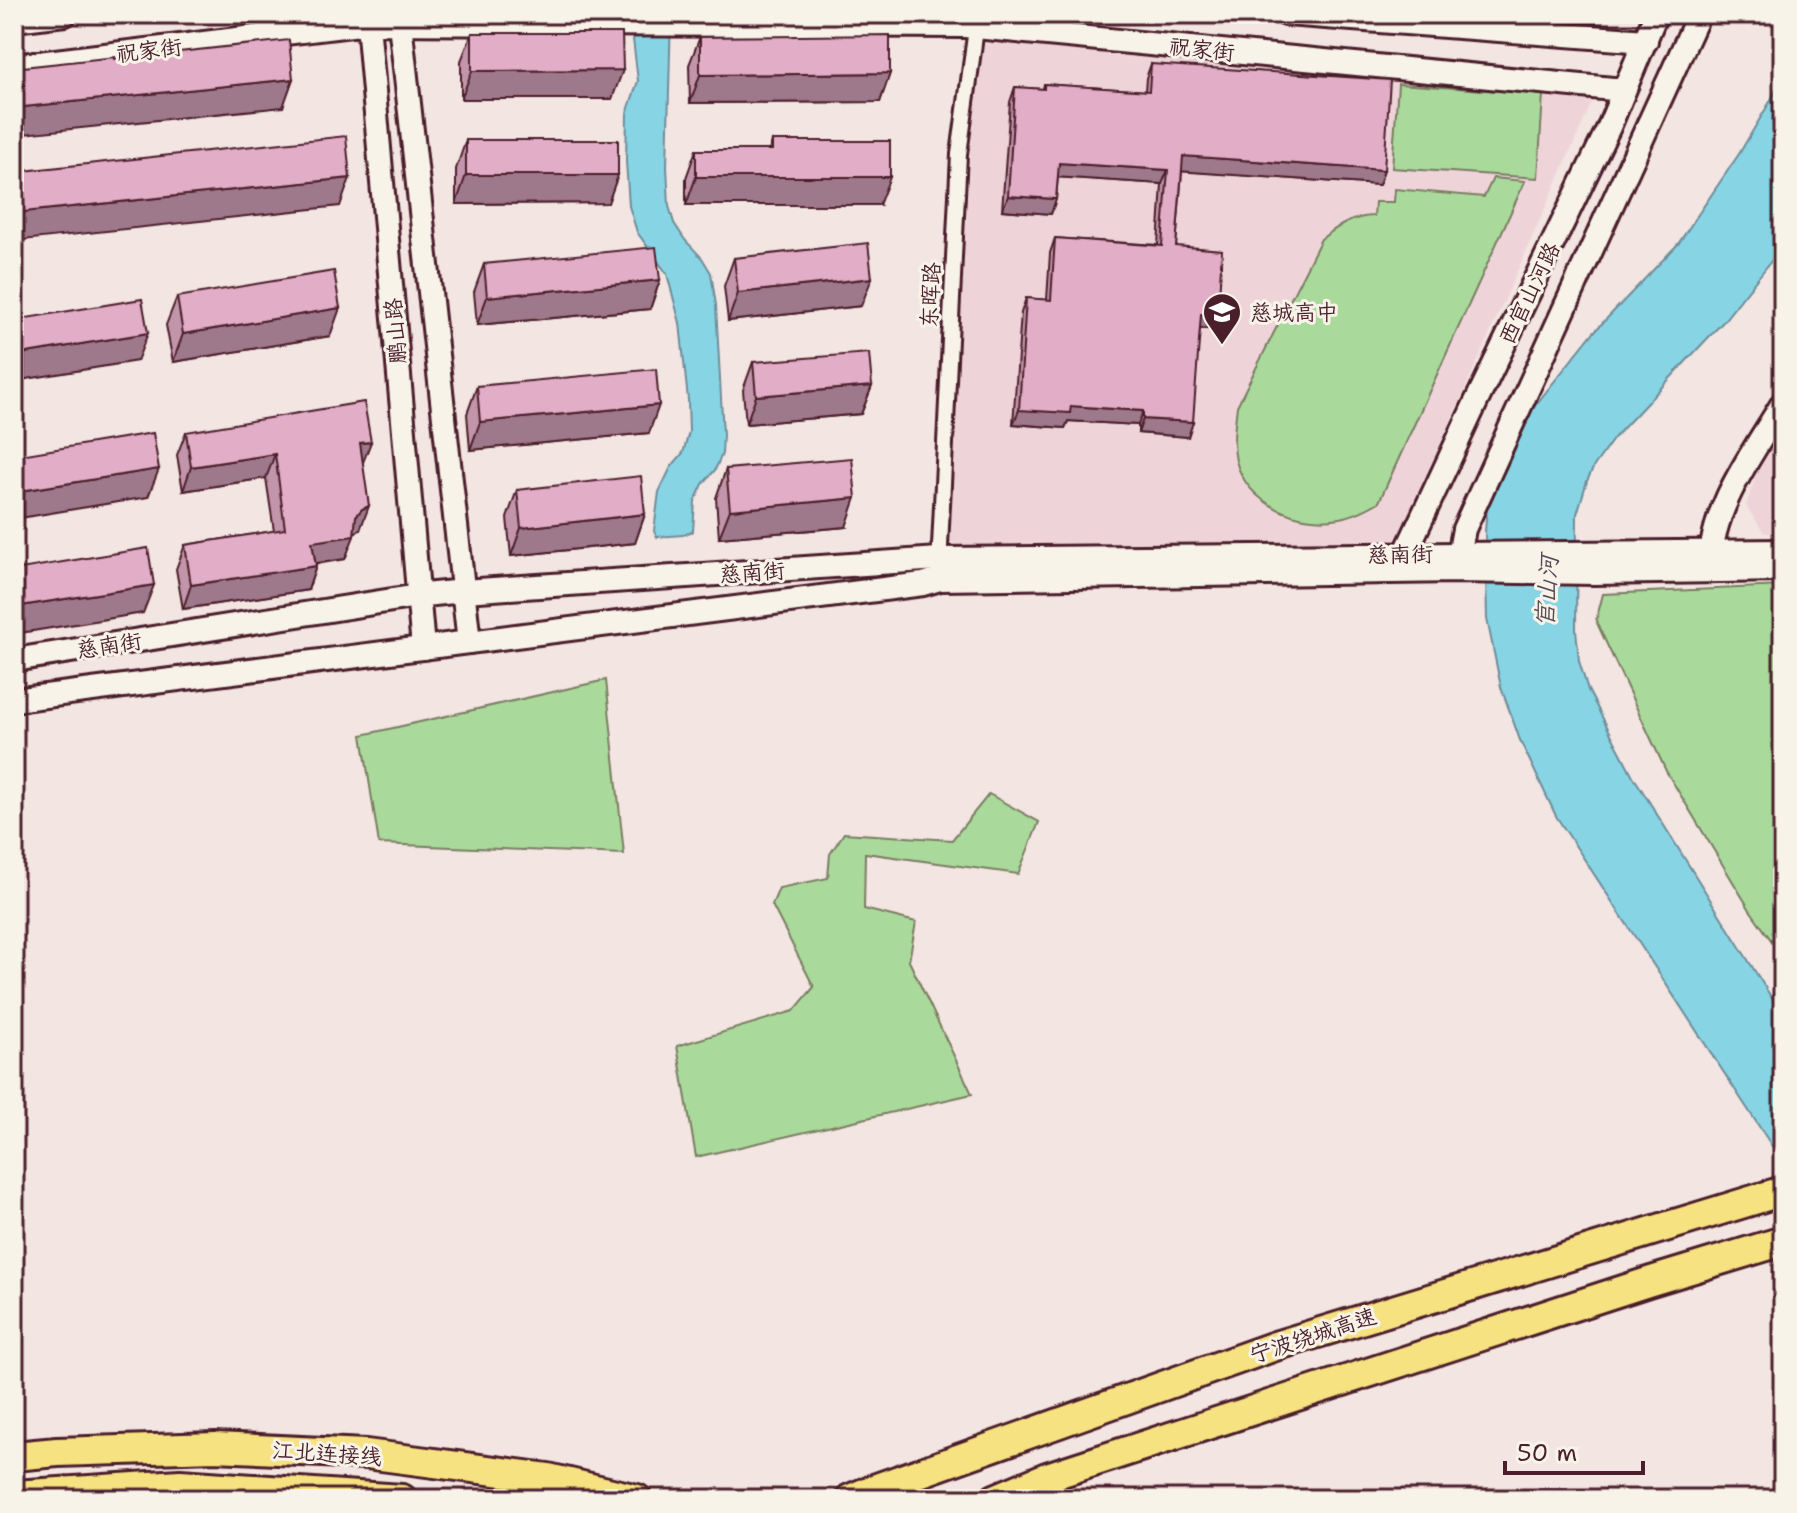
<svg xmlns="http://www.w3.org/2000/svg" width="1797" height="1513" font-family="'Shantell Sans','LXGW WenKai TC',sans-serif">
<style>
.built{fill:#eed4d9}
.green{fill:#a9da9b;stroke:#7a7c63;stroke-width:2}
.water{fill:#87d5e4;stroke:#6f8c9a;stroke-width:2}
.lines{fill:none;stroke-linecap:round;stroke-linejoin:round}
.street-casing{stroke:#4a1f2b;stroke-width:20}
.secondary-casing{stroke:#4a1f2b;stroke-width:28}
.highway-casing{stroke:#4a1f2b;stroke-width:34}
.street{stroke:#f7f3e8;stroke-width:14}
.secondary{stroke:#f7f3e8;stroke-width:22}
.highway{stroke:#f7e281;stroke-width:28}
.wall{fill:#c295aa;stroke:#4a1f2b;stroke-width:2}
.shaded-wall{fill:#9e798b;stroke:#4a1f2b;stroke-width:2}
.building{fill:#e2adc6;stroke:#4a1f2b;stroke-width:2}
.labels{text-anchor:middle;stroke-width:6;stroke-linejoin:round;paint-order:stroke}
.street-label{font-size:22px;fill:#4a1f2b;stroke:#f7f3e8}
.poi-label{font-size:22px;fill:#4a1f2b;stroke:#f7f3e8;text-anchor:start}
.water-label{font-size:24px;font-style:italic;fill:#594c59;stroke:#f7f3e8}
</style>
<rect width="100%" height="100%" fill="#f3e5e1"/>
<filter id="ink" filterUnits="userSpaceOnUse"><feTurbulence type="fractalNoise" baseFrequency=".0125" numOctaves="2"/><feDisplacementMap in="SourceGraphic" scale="16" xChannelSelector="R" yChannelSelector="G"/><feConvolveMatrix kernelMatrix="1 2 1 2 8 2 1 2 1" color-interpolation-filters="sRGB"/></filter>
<g filter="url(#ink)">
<g class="built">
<path d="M 983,38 L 1597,91 L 1397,543 L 949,545 L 970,150 Z"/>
<path d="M 1783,426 L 1783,533 L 1764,533 L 1746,506 L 1759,465 Z"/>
</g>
<g class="green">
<path d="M 1398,84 L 1543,94 L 1538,178 L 1392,168 Z"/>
<path d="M 1493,178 L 1525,181 L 1379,502 C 1367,509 1354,516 1340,518 C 1298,526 1248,504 1236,461 C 1232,443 1235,424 1237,406 L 1321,239 C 1337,227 1353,216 1374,216 L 1375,202 L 1394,202 L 1395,189 L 1484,197 Z"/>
<path d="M 1783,586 L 1783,957 L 1750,910 L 1666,771 L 1596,621 L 1603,594 Z"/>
<path d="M 606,680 L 624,854 L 379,844 L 362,735 Z"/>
<path d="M 989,794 L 1039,822 L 1018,874 L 865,853 L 864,909 L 916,922 L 909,961 L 972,1094 L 696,1157 L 677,1046 L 794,1011 L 814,987 L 772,905 L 779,888 L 828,878 L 830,854 L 844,833 L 952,840 Z"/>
</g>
<g class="water">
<path d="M 636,14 L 671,14 L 667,167 L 669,206 L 674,223 L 685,240 L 702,258 L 711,273 L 716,305 L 723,435 L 722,454 L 715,470 L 703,484 L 695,501 L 693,531 L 683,535 L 657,537 L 654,531 L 659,492 L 671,467 L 683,453 L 689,432 L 688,400 L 680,323 L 667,274 L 637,232 L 629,206 L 626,161 L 627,114 L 638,81 L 633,39 Z"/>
<path d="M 1783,75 L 1783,246 L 1722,323 L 1614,438 L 1594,466 L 1587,481 L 1577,514 L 1576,629 L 1579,661 L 1588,690 L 1633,776 L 1783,1016 L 1783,1163 L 1556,816 L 1520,740 L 1501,687 L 1487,619 L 1485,532 L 1487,507 L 1494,482 L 1526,417 L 1593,333 L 1678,244 L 1739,154 L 1771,100 Z"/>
</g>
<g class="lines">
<g class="street-casing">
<path id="street" d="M 939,567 L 959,154 L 978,14"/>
</g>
<g class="secondary-casing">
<g id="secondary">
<path d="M 365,14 L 368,23 L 423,648"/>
<path d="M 399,14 L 469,642"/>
<path d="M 1286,14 L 1646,41"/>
<path d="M 14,20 L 65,14"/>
<path d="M 14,66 L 368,23 L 965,26 L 1623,90"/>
<path d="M 1404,565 L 1405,554 L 1476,402 L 1609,127 L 1656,14"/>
<path d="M 1457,566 L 1464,529 L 1699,14"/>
<path d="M 1711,566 C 1709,510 1755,450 1783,403"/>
<path d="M 14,660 L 424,595 L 464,591 L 939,559 L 1783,551"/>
<path d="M 14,700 L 923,584 L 940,579 L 1456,571 L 1594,573 L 1783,570"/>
</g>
</g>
<g class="highway-casing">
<g id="highway">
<path d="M 14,1456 L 57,1452 L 215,1447 L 366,1454 L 548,1478 L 637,1499"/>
<path d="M 14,1495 L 180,1484 L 402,1499"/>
<path d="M 850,1499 L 874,1489 L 1275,1346 L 1783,1191"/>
<path d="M 995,1499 L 1047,1477 L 1648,1282 L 1783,1241"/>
</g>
</g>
<use href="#street" class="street"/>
<use href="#secondary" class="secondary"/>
<use href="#highway" class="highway"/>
</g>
<g class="wall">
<path d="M 472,33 L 612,99 L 461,99 L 461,61 Z"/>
<path d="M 700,37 L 890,73 L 880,102 L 690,103 L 689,65 Z"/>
<path d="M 1151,64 L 1379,185 L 1182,171 L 1176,246 L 1218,315 L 1213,329 L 1200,329 L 1188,437 L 1138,433 L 1138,425 L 1068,421 L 1065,428 L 1013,424 L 1021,313 L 1026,298 L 1047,300 L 1050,253 L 1055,238 L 1158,245 L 1162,184 L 1058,177 L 1056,199 L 1051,214 L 1002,210 L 1010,102 L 1015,87 L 1043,89 L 1044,84 L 1145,91 L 1146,78 Z"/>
<path d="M 466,140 L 608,203 L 456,204 L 456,169 Z"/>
<path d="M 772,141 L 879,205 L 686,205 L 686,178 L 696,150 L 769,150 Z"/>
<path d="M 734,258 L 861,306 L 728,321 L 724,286 Z"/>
<path d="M 484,264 L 660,280 L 650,309 L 477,325 L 474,292 Z"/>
<path d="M 177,297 L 330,336 L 173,362 L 166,325 Z"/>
<path d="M 753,362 L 872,386 L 861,414 L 746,424 L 743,390 Z"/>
<path d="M 477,386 L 649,433 L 470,450 L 467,414 Z"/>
<path d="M 186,432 L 363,463 L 360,530 L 354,532 L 345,559 L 316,564 L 316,566 L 308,590 L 183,609 L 176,569 L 185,545 L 274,531 L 266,478 L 183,491 L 177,455 Z"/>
<path d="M 726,469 L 846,527 L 719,538 L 716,498 Z"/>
<path d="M 517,490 L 645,514 L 635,543 L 511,556 L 507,518 Z"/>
</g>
<g class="shaded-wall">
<path d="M 623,70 L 612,99 L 461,99 L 472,71 Z"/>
<path d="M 890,73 L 880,102 L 690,103 L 700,75 Z"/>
<path d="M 293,79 L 283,107 L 14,135 L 14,108 Z"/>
<path d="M 1183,156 L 1384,170 L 1379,185 L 1177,171 Z"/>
<path d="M 1059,163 L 1168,170 L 1162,184 L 1054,177 Z"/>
<path d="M 466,175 L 618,175 L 608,203 L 456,204 Z"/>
<path d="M 696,177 L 890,177 L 879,205 L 686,205 Z"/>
<path d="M 350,178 L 340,206 L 14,241 L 14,213 Z"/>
<path d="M 1008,196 L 1056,199 L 1051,214 L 1002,210 Z"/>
<path d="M 872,278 L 861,306 L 728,321 L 738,293 Z"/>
<path d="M 660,280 L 650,309 L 477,325 L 487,297 Z"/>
<path d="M 340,308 L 330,336 L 173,362 L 183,334 Z"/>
<path d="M 1201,314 L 1218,315 L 1213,329 L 1195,328 Z"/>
<path d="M 148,333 L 137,361 L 14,381 L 14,355 Z"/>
<path d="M 872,386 L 861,414 L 746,424 L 756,396 Z"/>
<path d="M 659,405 L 649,433 L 470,450 L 480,422 Z"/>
<path d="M 1071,406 L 1143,411 L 1138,425 L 1068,421 L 1065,428 L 1013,424 L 1019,410 Z"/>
<path d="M 1143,419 L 1193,422 L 1188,437 L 1138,433 Z"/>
<path d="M 371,442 L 362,465 L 360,443 Z"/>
<path d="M 275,454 L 266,478 L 183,491 L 191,467 Z"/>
<path d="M 159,469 L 148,497 L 14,519 L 14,492 Z"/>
<path d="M 856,498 L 846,527 L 719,538 L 730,510 Z"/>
<path d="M 369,506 L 360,530 L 354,533 L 354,536 L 345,559 L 303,565 L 312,542 L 356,516 L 362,509 Z"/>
<path d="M 645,514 L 635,543 L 511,556 L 521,528 Z"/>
<path d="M 316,566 L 308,590 L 183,609 L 191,585 Z"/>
<path d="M 154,585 L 143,613 L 14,634 L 14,607 Z"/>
</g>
<g class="building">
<path d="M 472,33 L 622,33 L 623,70 L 472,71 Z"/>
<path d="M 890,35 L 890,73 L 700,75 L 700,37 Z"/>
<path d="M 289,40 L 293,79 L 14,108 L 14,68 L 115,57 L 115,59 Z"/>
<path d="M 1151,64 L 1390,80 L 1384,170 L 1183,156 L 1176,246 L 1222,250 L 1218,315 L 1201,314 L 1193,422 L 1143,419 L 1143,411 L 1071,406 L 1070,413 L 1019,410 L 1026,298 L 1051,300 L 1055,238 L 1162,246 L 1168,170 L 1059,163 L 1056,199 L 1008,196 L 1015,87 L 1044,89 L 1044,84 L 1149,91 Z"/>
<path d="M 346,136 L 350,178 L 14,213 L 14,172 Z"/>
<rect x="466" y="140" width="152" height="35"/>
<path d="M 772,141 L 890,141 L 890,177 L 696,177 L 696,150 L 772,150 Z"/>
<path d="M 868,243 L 872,278 L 738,293 L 734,258 Z"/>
<path d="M 656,247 L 660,280 L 487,297 L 484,264 Z"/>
<path d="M 334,271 L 340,308 L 183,334 L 177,297 Z"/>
<path d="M 142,299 L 148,333 L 14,355 L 14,320 Z"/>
<path d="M 869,353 L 872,386 L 756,396 L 753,362 Z"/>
<path d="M 656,369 L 659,405 L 480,422 L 477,386 Z"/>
<path d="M 364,402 L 371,442 L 360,443 L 369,506 L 362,509 L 356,516 L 354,536 L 312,542 L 316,566 L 191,585 L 185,545 L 285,529 L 275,454 L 191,467 L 186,432 Z"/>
<path d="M 153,433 L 159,469 L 14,492 L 14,456 Z"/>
<path d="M 852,458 L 856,498 L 730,510 L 726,469 Z"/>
<path d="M 641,476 L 645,514 L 521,528 L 517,490 Z"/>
<path d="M 148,548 L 154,585 L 14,607 L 14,570 Z"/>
</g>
</g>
<defs>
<g id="school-pin" transform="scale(2)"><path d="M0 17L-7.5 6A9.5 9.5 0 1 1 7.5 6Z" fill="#4a1f2b" stroke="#f7f3e8"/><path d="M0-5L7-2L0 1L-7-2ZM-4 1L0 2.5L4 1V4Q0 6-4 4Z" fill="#fff"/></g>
</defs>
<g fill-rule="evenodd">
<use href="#school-pin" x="1222" y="312"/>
</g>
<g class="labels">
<g class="street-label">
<text transform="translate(1202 49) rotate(6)" y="8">祝家街</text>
<text transform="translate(149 50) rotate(-7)" y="8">祝家街</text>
<text transform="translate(1529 293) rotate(-64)" y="8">西官山河路</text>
<text transform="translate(930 295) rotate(-87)" y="8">东晖路</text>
<text transform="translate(395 331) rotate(-95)" y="8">鹏山路</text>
<text transform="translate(1400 554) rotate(-1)" y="8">慈南街</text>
<text transform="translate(752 572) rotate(-4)" y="8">慈南街</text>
<text transform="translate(109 645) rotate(-9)" y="8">慈南街</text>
<text transform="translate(1313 1335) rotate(-18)" y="8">宁波绕城高速</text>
<text transform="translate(327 1453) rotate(4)" y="8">江北连接线</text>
</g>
<g class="poi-label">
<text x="1250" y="320">慈城高中</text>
</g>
<g class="water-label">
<text transform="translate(1547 591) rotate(-86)" y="8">官山河</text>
</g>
</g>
<rect width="1797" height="1513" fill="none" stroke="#f7f3e8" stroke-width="48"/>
<rect x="24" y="24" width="1749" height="1465" fill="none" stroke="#4a1f2b" stroke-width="3" filter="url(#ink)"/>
<path d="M1505 1461v12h138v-12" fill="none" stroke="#4a1f2b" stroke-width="4"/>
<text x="1517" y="1461" font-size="24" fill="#4a1f2b" stroke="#f7f3e8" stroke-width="6" paint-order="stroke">50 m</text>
</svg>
